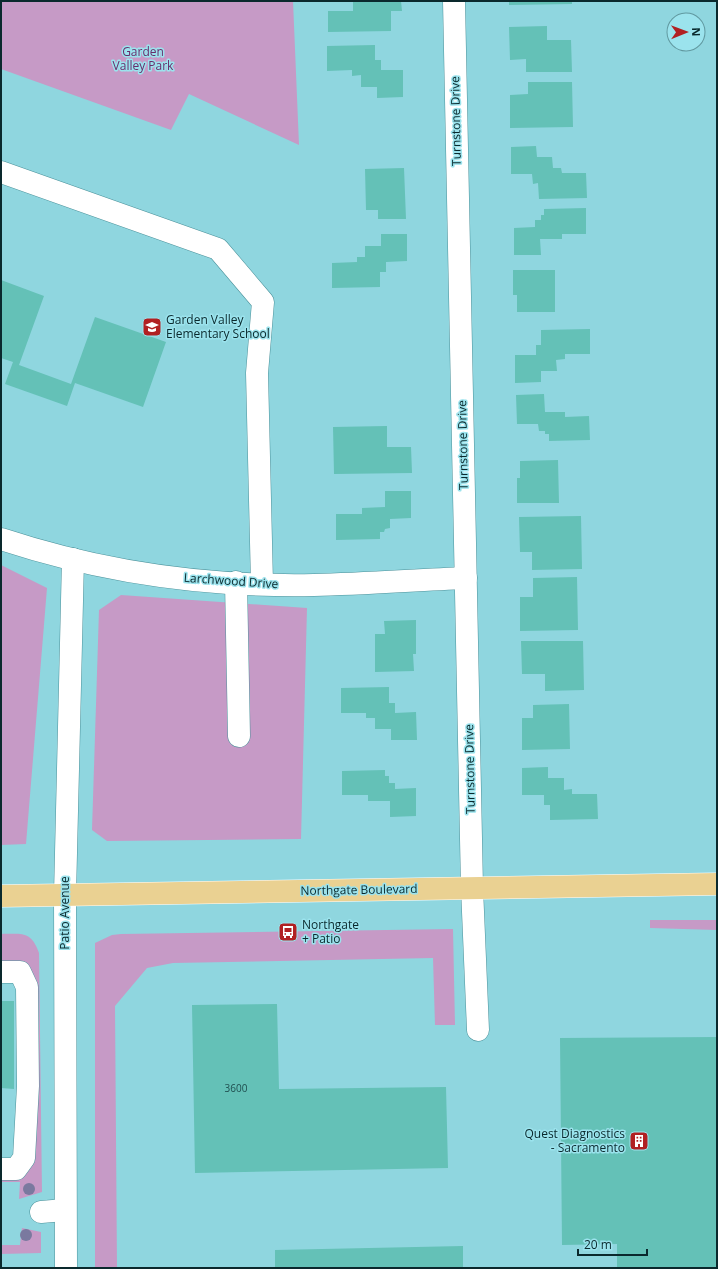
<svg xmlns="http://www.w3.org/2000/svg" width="718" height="1269" font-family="'Open Sans',sans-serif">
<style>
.green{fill:#c69ac6}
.building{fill:#64c1b7}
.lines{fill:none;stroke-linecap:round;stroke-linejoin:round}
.minor-casing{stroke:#4a919a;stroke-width:23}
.major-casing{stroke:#fff;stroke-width:23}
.minor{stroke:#fff;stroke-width:22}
.major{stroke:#ead192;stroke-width:22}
.tree{fill:#7a799f}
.labels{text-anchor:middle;stroke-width:3;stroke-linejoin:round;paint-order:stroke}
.number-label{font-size:10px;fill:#204f50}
.park-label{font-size:12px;fill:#692d6b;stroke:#9be3ed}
.street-label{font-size:12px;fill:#0a292d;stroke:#9be3ed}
.poi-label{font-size:12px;fill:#0a292d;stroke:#9be3ed;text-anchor:start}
</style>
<rect width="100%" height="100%" fill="#8fd6df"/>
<g class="green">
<path d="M 1,1 L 293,1 L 299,145 L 189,94 L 171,130 L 1,69 Z"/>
<path d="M 1,565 L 47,588 L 26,844 L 1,845 Z"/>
<path d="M 121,595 L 307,608 L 301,839 L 107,841 L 92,830 L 99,610 Z"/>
<path d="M 650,920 L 717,920 L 717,930 L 650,928 Z"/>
<path d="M 453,929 L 455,1025 L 435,1025 L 433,958 L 173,963 L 147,968 L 115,1006 L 117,1268 L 95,1268 L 95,943 L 112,935 L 121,934 Z"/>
<path d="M 1,934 C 23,934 31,931 39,953 L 42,1192 L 19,1199 L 20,1182 L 1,1182 L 1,1174 L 17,1175 L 33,984 L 1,963 Z"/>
<path d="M 22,1228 L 41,1232 L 41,1253 L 1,1254 L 1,1245 L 20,1245 Z"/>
</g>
<g class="building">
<path d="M 353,1 L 401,1 L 402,11 L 391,11 L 391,31 L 328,32 L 328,11 L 353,11 Z"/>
<path d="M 509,1 L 572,1 L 572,4 L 509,5 Z"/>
<path d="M 547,26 L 547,40 L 571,40 L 572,72 L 526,72 L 526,59 L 510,60 L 509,27 Z"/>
<path d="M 375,45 L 375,60 L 381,60 L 381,70 L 403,70 L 403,97 L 377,98 L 377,87 L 361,87 L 361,75 L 352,76 L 352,70 L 327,71 L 327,46 Z"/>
<path d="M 528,82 L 572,82 L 573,127 L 510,128 L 510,95 L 528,94 Z"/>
<path d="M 536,146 L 537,157 L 552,157 L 553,168 L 561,168 L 562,173 L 586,173 L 587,198 L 539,199 L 538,183 L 533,184 L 532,174 L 511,174 L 511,147 Z"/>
<path d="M 404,168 L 406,219 L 378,219 L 378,210 L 366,210 L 365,169 Z"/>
<path d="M 586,208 L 586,234 L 562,234 L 562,239 L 540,239 L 541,255 L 514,255 L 514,228 L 535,227 L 535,220 L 541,220 L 541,215 L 544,215 L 544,209 Z"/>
<path d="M 381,234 L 407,234 L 407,261 L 386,262 L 386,272 L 380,272 L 380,287 L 332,288 L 332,263 L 357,262 L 357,257 L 365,257 L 365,246 L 381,246 Z"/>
<path d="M 513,270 L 555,270 L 555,312 L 517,312 L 517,295 L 513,295 Z"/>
<path d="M 1,280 L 44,296 L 19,365 L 71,384 L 95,317 L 166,342 L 143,407 L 75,383 L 67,406 L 5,384 L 13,362 L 1,358 Z"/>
<path d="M 590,329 L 590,354 L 565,354 L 565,359 L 556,360 L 557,371 L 541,371 L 541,382 L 515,383 L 515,355 L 536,355 L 536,345 L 541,345 L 541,330 Z"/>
<path d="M 544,394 L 545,412 L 565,412 L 565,417 L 589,416 L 590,440 L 549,441 L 549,434 L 545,434 L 545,431 L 539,431 L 538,424 L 517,424 L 516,395 Z"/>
<path d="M 387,426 L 387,447 L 411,447 L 412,473 L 334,474 L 333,427 Z"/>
<path d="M 558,460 L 559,503 L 517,503 L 517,478 L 520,478 L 520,461 Z"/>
<path d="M 385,491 L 411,491 L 411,518 L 390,519 L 390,528 L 385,529 L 384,532 L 380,532 L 380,539 L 336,540 L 336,514 L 362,514 L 362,508 L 385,507 Z"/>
<path d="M 581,516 L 582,569 L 532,570 L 532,552 L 520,552 L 519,517 Z"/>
<path d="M 577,577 L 578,630 L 520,631 L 520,597 L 533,597 L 533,578 Z"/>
<path d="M 416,620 L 416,654 L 413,654 L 414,671 L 375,672 L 375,634 L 385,634 L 384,621 Z"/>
<path d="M 521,641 L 583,641 L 584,690 L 545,691 L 545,674 L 522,674 Z"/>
<path d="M 389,687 L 389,703 L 395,703 L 395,713 L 416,712 L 417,740 L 391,740 L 391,729 L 375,729 L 375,718 L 366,718 L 366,713 L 341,713 L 341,688 Z"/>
<path d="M 569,704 L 570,749 L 522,750 L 522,718 L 533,718 L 533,705 Z"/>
<path d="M 548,767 L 548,778 L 564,778 L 564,790 L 572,789 L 572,794 L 597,794 L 598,819 L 550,820 L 550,805 L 544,805 L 544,795 L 522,795 L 522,768 Z"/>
<path d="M 385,770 L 385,776 L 389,776 L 389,783 L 395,783 L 395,789 L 416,788 L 416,816 L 390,817 L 390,801 L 368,801 L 368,795 L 342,795 L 342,771 Z"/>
<path d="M 1,1001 L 14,1001 L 14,1089 L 1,1088 Z"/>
<path d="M 277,1004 L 279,1089 L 446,1087 L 448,1168 L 195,1173 L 192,1005 Z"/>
<path d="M 717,1037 L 717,1268 L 617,1268 L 617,1244 L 562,1245 L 560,1038 Z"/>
<path d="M 463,1246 L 463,1268 L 275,1268 L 275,1250 Z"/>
</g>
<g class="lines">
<g class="minor-casing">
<g id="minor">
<path d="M 454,1 L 472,888 L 478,1030"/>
<path d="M 1,172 L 218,249 L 263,302 L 257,373 L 262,584"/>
<path d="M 1,539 C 101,572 209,587 314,585 C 365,584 415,580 466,578"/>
<path d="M 236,582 L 239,736"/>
<path d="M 1,972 L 20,972 L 27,987 L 28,1086 L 24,1158 L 16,1169 L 1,1169"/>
<path d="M 41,1212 L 65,1210"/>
<path d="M 66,1268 L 65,895 L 73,559"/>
</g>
</g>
<g class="major-casing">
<path id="major" d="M 1,896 L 717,884"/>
</g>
<use href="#minor" class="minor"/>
<use href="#major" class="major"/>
</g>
<g class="tree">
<circle cx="29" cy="1189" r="6"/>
<circle cx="26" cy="1235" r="6"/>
</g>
<defs>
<g id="school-square" transform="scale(1)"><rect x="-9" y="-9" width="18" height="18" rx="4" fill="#b12022" stroke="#9be3ed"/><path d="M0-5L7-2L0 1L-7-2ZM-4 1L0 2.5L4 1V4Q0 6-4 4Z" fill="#fff"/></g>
<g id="bus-square" transform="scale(1)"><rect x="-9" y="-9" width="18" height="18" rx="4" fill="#b12022" stroke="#9be3ed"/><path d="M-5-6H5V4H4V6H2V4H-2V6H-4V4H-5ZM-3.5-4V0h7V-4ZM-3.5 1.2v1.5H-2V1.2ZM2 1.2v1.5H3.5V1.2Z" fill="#fff"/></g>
<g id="building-square" transform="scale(1)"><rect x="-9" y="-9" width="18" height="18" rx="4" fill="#b12022" stroke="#9be3ed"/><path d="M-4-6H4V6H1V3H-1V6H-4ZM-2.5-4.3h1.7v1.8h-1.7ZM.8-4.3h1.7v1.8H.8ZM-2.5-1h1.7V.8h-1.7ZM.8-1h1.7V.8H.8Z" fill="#fff"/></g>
</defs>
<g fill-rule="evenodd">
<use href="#school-square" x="152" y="327"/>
<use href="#bus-square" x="288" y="932"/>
<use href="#building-square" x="639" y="1141"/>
</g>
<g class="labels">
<g class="number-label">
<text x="236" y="1092">3600</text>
</g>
<g class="park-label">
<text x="143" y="56">Garden<tspan x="143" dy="14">Valley Park</tspan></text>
</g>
<g class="street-label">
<text transform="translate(456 121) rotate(-91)" y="4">Turnstone Drive</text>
<text transform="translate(463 445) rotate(-91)" y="4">Turnstone Drive</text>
<text transform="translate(231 581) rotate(4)" y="4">Larchwood Drive</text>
<text transform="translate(470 769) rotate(-91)" y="4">Turnstone Drive</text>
<text transform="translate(359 890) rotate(-1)" y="4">Northgate Boulevard</text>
<text transform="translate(65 913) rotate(-90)" y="4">Patio Avenue</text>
</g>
<g class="poi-label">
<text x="166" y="324">Garden Valley<tspan x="166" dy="14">Elementary School</tspan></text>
<text x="302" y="929">Northgate<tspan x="302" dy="14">+ Patio</tspan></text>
<text x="625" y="1138" text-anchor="end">Quest Diagnostics<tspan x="625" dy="14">- Sacramento</tspan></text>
</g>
</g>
<rect width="718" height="1269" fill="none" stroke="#0a292d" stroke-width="4"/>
<g transform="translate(686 32) rotate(89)"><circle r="19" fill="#9be3ed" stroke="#6199a0"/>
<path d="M0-3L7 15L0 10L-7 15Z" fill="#b12022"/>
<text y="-6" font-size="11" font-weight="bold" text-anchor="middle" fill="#0a292d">N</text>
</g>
<path d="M578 1249v6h69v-6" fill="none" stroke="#0a292d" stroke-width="2"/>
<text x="584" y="1249" font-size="12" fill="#0a292d" stroke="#9be3ed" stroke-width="3" paint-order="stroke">20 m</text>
</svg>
